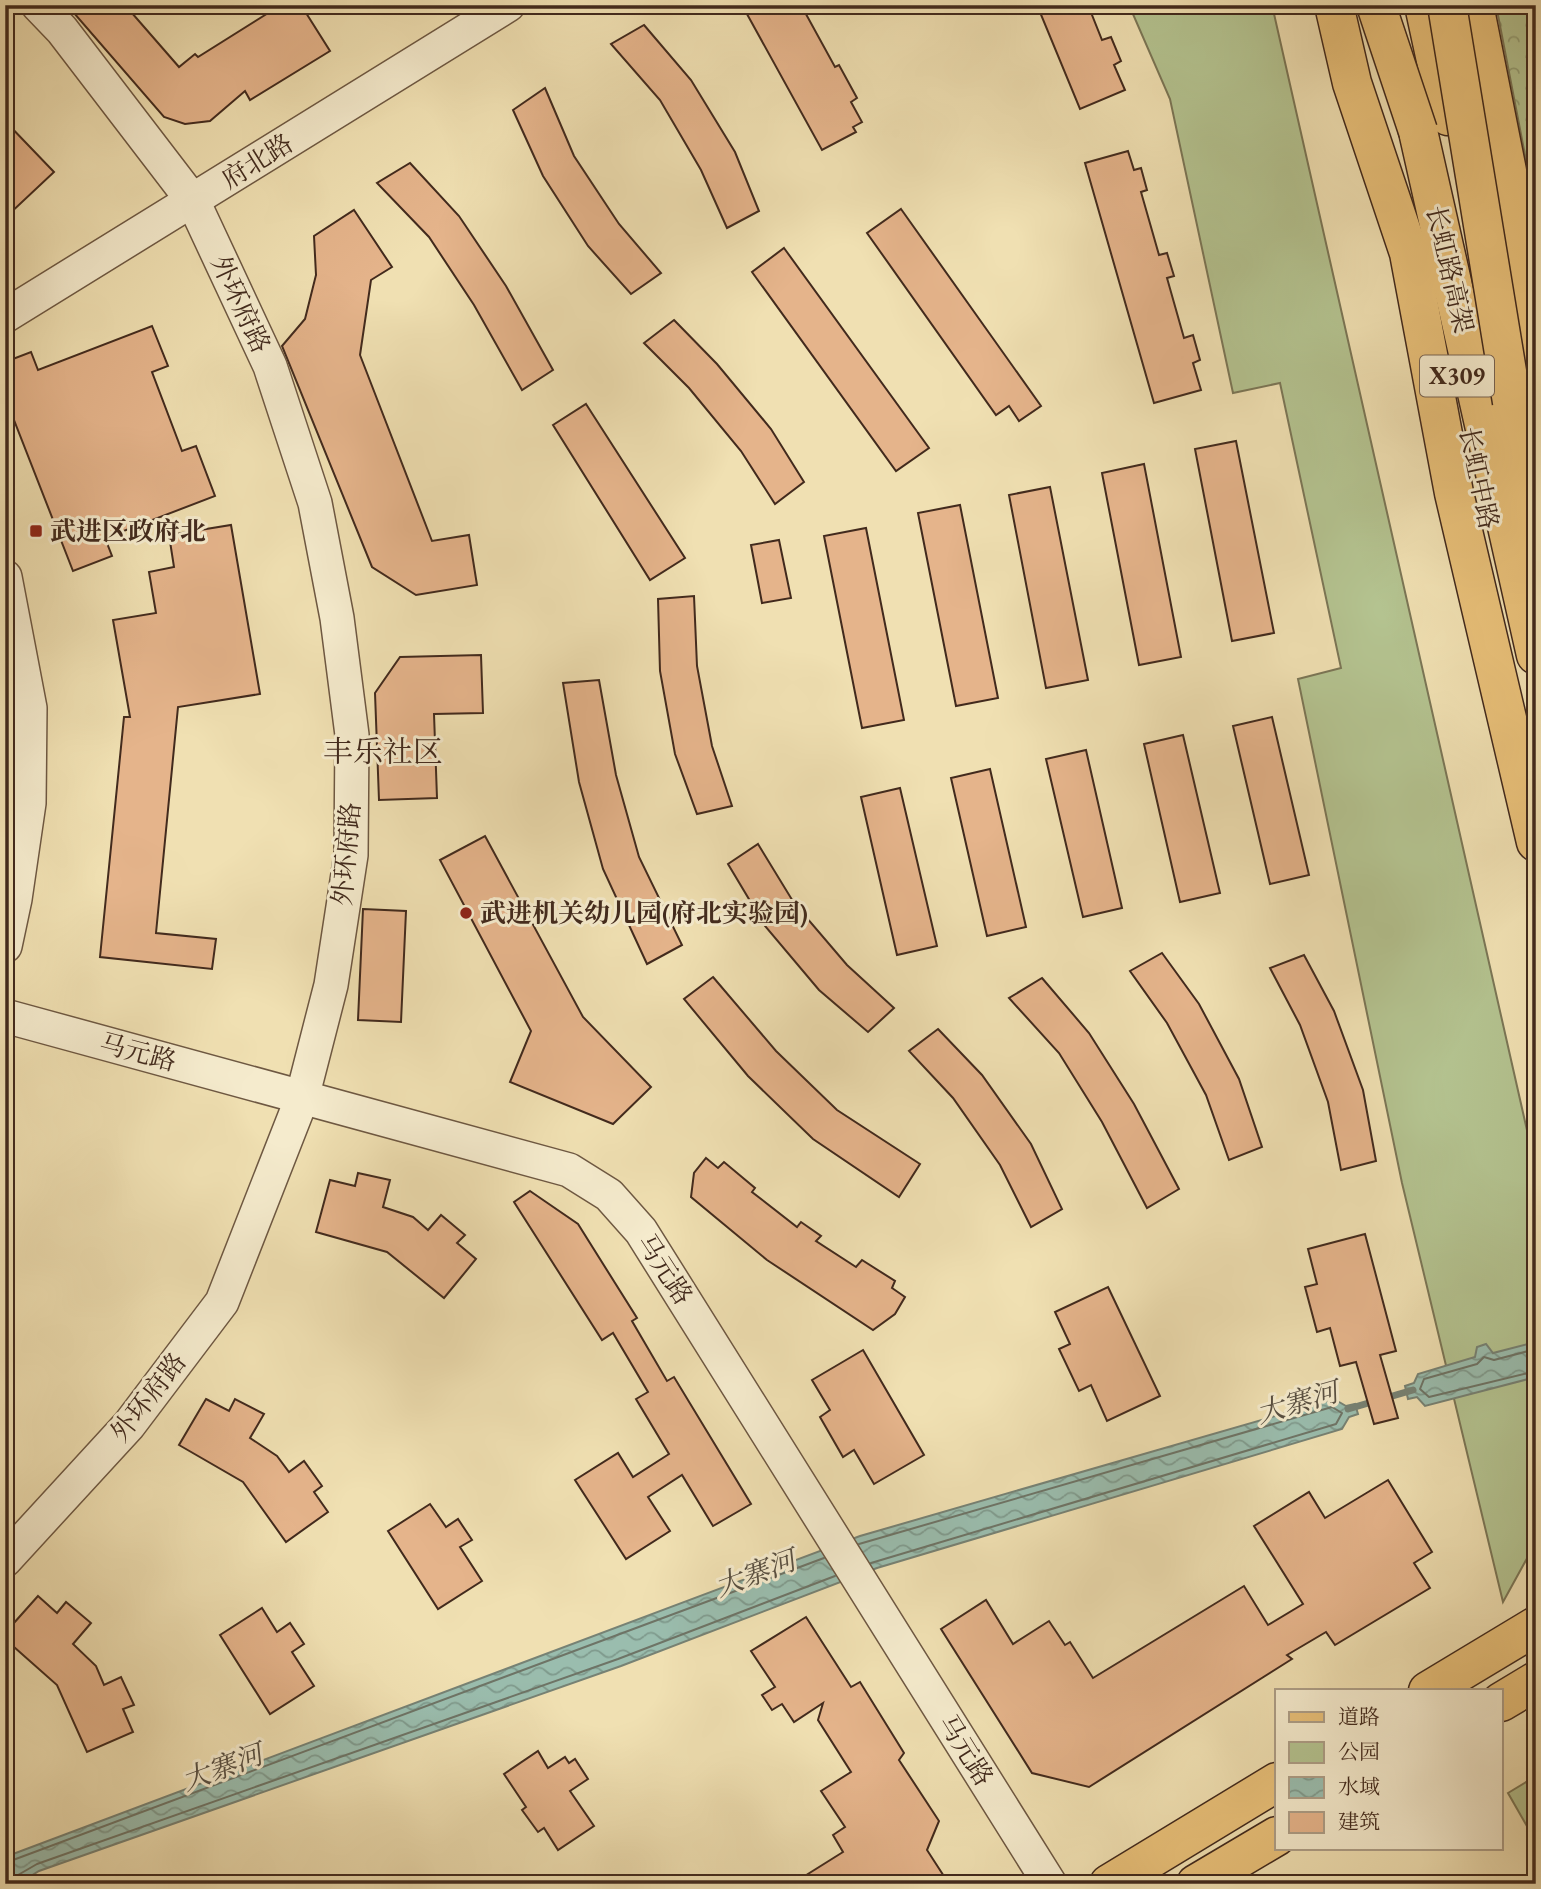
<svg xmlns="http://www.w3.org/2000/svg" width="1541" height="1889" font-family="'EB Garamond','Noto Serif SC',serif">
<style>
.forest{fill:url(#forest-crowns);stroke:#7b7656;stroke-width:2}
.green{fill:#b4c390;stroke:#7b7656;stroke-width:2}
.water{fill:url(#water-waves);stroke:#778274;stroke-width:2}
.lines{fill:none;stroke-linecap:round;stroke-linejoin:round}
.shore{stroke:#6e7466;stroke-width:2}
.stream{stroke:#778274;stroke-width:7}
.building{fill:#e5b48b;stroke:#422a1d;stroke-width:2}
.minor-casing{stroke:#6e5842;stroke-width:36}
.major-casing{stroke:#422a1d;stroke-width:41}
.highway-casing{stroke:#422a1d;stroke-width:41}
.minor{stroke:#f5ebcd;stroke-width:33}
.major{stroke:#e8c079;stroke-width:38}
.highway{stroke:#e8c079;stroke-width:38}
.highway-bridge-casing{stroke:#422a1d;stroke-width:41;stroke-linecap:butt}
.highway-bridge{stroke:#e8c079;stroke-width:38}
.poi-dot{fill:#8f2418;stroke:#f5ebcd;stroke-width:2.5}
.labels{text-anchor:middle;stroke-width:6;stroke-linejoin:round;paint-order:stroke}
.shield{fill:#f5ebcd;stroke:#786452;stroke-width:2}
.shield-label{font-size:24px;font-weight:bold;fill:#422a1d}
.street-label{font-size:26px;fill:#422a1d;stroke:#f5ebcd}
.poi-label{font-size:26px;font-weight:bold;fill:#422a1d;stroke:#f5ebcd;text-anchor:start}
.water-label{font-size:28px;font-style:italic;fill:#584f41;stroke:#f5ebcd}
.quarter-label{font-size:30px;fill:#422a1d;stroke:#f5ebcd}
</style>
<defs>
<pattern id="forest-crowns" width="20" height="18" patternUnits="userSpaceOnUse" patternTransform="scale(1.75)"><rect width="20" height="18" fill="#b4c390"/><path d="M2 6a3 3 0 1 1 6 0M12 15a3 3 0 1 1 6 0" fill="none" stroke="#949f75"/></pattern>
<pattern id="water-waves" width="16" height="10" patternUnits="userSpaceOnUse" patternTransform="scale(1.75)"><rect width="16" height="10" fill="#9abdae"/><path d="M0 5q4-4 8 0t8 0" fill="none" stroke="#7f9a8d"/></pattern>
</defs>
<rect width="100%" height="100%" fill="#f0e0b2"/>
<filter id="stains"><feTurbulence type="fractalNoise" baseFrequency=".00286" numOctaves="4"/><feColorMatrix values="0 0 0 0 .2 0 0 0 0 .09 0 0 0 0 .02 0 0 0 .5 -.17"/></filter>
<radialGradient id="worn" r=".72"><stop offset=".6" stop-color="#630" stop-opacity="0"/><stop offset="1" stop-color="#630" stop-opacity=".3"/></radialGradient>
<path class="forest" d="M 1496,5 L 1536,5 L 1536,212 Z"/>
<g class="green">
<path d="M 1129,5 L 1272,5 L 1536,1170 L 1536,1542 L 1503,1602 L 1402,1183 L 1298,679 L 1341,668 L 1280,383 L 1233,393 L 1170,99 Z"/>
<path d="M 1536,1776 L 1536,1842 L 1508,1793 Z"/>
</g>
<g class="water">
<path d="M 1536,1342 L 1536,1377 L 1425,1406 L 1417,1397 L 1408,1399 L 1405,1386 L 1414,1383 L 1418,1374 L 1475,1357 L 1477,1347 L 1486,1344 L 1493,1353 Z"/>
<path d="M 1334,1399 L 1346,1406 L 1355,1404 L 1358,1414 L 1349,1417 L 1342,1429 L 877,1568 L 621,1666 L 39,1871 L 18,1884 L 5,1884 L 5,1857 L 860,1536 Z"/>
</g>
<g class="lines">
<g class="shore">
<path d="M 1536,1349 L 1494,1360 L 1484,1357 L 1477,1364 L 1424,1379 L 1420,1389 L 1429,1397 L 1536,1371"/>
<path d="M 859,1544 L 1332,1407 L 1342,1413 L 1336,1424 L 871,1563"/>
<path d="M 5,1863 L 824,1558"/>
<path d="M 15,1884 L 18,1875 L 37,1864 L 618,1659 L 835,1576"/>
</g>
<path class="stream" d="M 1348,1409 L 1413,1390"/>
</g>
<g class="building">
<path d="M 67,5 L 125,5 L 179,67 L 195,54 L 198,57 L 281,5 L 301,5 L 330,51 L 250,100 L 245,91 L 210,121 L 185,124 L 164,117 Z"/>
<path d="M 742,5 L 801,5 L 835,67 L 839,65 L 857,98 L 851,102 L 862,122 L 853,127 L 856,132 L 822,150 Z"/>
<path d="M 1037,5 L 1088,5 L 1102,40 L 1111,37 L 1121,61 L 1114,65 L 1125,90 L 1080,109 Z"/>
<path d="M 644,25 L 691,80 L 735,152 L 759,211 L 727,228 L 701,170 L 660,100 L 611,44 Z"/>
<path d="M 545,88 L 574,156 L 619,224 L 661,273 L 631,294 L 588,246 L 543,176 L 513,110 Z"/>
<path d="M 5,121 L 54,172 L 5,218 Z"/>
<path d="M 1128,151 L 1134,170 L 1141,168 L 1147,190 L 1141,192 L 1159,255 L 1167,253 L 1174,276 L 1167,278 L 1184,338 L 1193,335 L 1200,360 L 1193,363 L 1201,390 L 1154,403 L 1085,163 Z"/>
<path d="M 410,163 L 459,216 L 506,286 L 553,370 L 522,390 L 474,305 L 429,237 L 377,183 Z"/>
<path d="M 901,209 L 1041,406 L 1019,421 L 1009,406 L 996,415 L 867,233 Z"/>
<path d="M 354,210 L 392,267 L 371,280 L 360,355 L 432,541 L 469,535 L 477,585 L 416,595 L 372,567 L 282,346 L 305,319 L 316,275 L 314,236 Z"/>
<path d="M 784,248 L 929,448 L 896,471 L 752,272 Z"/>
<path d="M 674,320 L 717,364 L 771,429 L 804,482 L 775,504 L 741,451 L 689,388 L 644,343 Z"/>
<path d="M 152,326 L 168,366 L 152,372 L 182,451 L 196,446 L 215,496 L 105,538 L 112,556 L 73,571 L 5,397 L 5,362 L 31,352 L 38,370 Z"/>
<path d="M 586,404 L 685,558 L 650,580 L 553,425 Z"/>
<path d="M 1236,441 L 1274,633 L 1232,641 L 1195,449 Z"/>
<path d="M 1144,464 L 1181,657 L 1139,665 L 1102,473 Z"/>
<path d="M 1050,487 L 1088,680 L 1046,688 L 1009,495 Z"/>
<path d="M 960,505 L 998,698 L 956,706 L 918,513 Z"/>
<path d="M 231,525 L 260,694 L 178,707 L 156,933 L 216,939 L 212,969 L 100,957 L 124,717 L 130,717 L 113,620 L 156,613 L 149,572 L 174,567 L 169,535 Z"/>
<path d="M 866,528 L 904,720 L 862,728 L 824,536 Z"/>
<path d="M 779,540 L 791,598 L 762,603 L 751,545 Z"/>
<path d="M 694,596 L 697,666 L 712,746 L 732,806 L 697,814 L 675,754 L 660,671 L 658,599 Z"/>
<path d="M 481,655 L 483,713 L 434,714 L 437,798 L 379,800 L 375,693 L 400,657 Z"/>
<path d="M 599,680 L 616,775 L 639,857 L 682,945 L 647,964 L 603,869 L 579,782 L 563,683 Z"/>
<path d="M 1272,717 L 1309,875 L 1270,884 L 1233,726 Z"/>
<path d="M 1183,735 L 1220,893 L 1180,902 L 1144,744 Z"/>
<path d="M 1086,750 L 1122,908 L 1083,917 L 1046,759 Z"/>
<path d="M 990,769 L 1026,927 L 987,936 L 951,778 Z"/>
<path d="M 900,788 L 937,946 L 897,955 L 861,797 Z"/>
<path d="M 485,836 L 583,1017 L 651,1087 L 613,1124 L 510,1082 L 531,1031 L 440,860 Z"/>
<path d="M 758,844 L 794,903 L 847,965 L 894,1008 L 868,1032 L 819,990 L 765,926 L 728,864 Z"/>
<path d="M 363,909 L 406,911 L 401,1022 L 358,1020 Z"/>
<path d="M 1162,953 L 1199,1004 L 1239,1079 L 1262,1147 L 1229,1160 L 1206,1095 L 1167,1023 L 1130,971 Z"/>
<path d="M 1304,955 L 1334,1011 L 1363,1090 L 1376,1161 L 1341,1170 L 1328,1102 L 1300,1025 L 1270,968 Z"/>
<path d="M 713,977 L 776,1051 L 837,1110 L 920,1164 L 899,1197 L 813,1139 L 748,1076 L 684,999 Z"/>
<path d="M 1042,978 L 1089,1033 L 1134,1104 L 1179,1189 L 1147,1208 L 1102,1122 L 1059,1053 L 1009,998 Z"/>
<path d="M 938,1029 L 982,1075 L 1031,1144 L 1062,1209 L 1031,1227 L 1000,1165 L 953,1098 L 909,1051 Z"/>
<path d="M 706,1158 L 718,1168 L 724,1162 L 755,1188 L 752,1192 L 797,1227 L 801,1222 L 821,1236 L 816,1241 L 856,1267 L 862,1260 L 895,1281 L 892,1288 L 905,1297 L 895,1314 L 873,1330 L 767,1260 L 691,1197 L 694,1173 Z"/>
<path d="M 358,1173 L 390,1180 L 383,1207 L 413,1217 L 428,1230 L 441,1215 L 465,1235 L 457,1243 L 476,1259 L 444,1298 L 387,1252 L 316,1232 L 330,1180 L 355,1186 Z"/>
<path d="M 530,1191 L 578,1224 L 637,1318 L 632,1321 L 667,1381 L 674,1377 L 751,1504 L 713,1526 L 682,1475 L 648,1497 L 670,1531 L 626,1559 L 575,1480 L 618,1453 L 633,1477 L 669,1454 L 636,1399 L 648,1392 L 613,1333 L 602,1340 L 514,1202 Z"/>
<path d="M 1365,1234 L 1396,1351 L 1380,1355 L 1398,1418 L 1374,1424 L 1356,1362 L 1340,1366 L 1330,1328 L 1317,1332 L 1305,1287 L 1317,1284 L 1308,1249 Z"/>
<path d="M 1108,1287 L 1160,1396 L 1107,1421 L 1091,1385 L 1079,1391 L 1059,1349 L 1070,1344 L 1055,1312 Z"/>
<path d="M 863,1350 L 924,1455 L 874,1484 L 854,1450 L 843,1457 L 820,1417 L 830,1410 L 812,1380 Z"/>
<path d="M 206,1399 L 229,1411 L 235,1399 L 264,1414 L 250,1438 L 277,1456 L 289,1472 L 304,1461 L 322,1486 L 314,1492 L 328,1512 L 286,1542 L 243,1482 L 179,1445 Z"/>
<path d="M 1388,1480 L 1432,1552 L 1414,1563 L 1430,1588 L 1335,1645 L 1326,1632 L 1287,1655 L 1292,1659 L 1089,1787 L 1032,1773 L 941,1629 L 986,1600 L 1013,1644 L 1049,1621 L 1065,1645 L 1070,1642 L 1093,1678 L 1244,1586 L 1268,1625 L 1303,1604 L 1254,1526 L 1309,1492 L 1325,1518 Z"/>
<path d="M 430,1504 L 446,1527 L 458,1519 L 472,1540 L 460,1547 L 482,1581 L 438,1609 L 388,1531 Z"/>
<path d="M 38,1596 L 57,1613 L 66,1602 L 91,1623 L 73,1644 L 96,1666 L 104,1685 L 121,1677 L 134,1705 L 123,1709 L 133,1732 L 87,1752 L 57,1685 L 5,1639 L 5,1633 Z"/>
<path d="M 262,1608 L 277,1632 L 290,1623 L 304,1644 L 292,1652 L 314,1686 L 270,1714 L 220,1635 Z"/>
<path d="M 806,1617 L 851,1687 L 860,1682 L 904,1753 L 899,1760 L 939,1821 L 927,1850 L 949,1884 L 792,1884 L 843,1852 L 833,1835 L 845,1827 L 821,1791 L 851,1772 L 818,1720 L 823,1703 L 794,1722 L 782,1704 L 772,1710 L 762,1695 L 775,1687 L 751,1651 Z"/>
<path d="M 538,1751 L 548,1768 L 565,1757 L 569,1763 L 575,1759 L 588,1779 L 570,1791 L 594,1826 L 558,1850 L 544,1828 L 538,1832 L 522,1810 L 526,1807 L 504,1774 Z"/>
</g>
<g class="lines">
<g class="minor-casing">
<g id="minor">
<path d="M 5,316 L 508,5"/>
<path d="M 5,577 L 30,708 L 29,803 L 15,899 L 5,946"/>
<path d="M 5,1016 L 569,1170 L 609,1195 L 641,1231 L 1050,1884"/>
<path d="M 5,1560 L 129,1425 L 222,1302 L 302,1098 L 331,985 L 351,855 L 352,735 L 337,618 L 315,503 L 270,366 L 193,201 L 62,30 L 38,5"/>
</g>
</g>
<g class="major-casing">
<g id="major">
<path d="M 1334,5 L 1352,83 L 1409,253 L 1454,493 L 1536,842"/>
<path d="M 1474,5 L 1507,171 L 1536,351"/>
<path d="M 1517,342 L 1536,415"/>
<path d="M 1428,1691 L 1536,1626"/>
<path d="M 1501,1702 L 1536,1681"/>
<path d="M 1109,1884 L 1277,1782"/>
<path d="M 1196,1884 L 1277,1836"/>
</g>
</g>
<g class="highway-casing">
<g id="highway">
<path d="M 1424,5 L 1448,116"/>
<path d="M 1411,100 L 1536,655"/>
<path d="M 1504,369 L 1536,511"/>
</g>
</g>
<use href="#minor" class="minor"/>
<use href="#major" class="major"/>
<use href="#highway" class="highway"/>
<g class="highway-bridge-casing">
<g id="highway-bridge">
<path d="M 1376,5 L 1418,131"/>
<path d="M 1447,5 L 1512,402"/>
</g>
</g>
<use href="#highway-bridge" class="highway-bridge"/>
</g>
<g class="poi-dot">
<rect x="29" y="524" width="14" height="14" rx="3.5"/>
<circle cx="466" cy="913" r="7"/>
</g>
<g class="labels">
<rect class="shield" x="1420" y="355.5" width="74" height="41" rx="5"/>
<g class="shield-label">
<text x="1457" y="384">X309</text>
</g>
<g class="street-label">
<text transform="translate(257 161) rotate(-32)" y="9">府北路</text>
<text transform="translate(1450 269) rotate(77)" y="9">长虹路高架</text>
<text transform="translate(241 304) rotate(65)" y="9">外环府路</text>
<text transform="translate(1479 478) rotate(78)" y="9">长虹中路</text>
<text transform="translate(346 854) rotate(-85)" y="9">外环府路</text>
<text transform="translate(138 1052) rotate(15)" y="9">马元路</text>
<text transform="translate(665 1269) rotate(57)" y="9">马元路</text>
<text transform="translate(148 1397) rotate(-52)" y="9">外环府路</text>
<text transform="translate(966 1750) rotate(58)" y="9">马元路</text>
</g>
<g class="poi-label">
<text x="50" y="540">武进区政府北</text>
<text x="480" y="922">武进机关幼儿园(府北实验园)</text>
</g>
<g class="water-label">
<text transform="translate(1297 1402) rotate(-16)" y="10">大寨河</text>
<text transform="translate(755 1573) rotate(-20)" y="10">大寨河</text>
<text transform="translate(222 1767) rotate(-20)" y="10">大寨河</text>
</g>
<g class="quarter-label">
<text x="383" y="762">丰乐社区</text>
</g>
</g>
<rect width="1541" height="1889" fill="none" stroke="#f0e0b2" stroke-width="28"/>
<rect x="7" y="7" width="1527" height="1875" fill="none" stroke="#422a1d" stroke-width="3.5"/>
<rect x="14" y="14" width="1513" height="1861" fill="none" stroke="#422a1d" stroke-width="2"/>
<rect x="1275" y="1689" width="228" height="161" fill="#f5ebcd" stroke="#ad9e87" stroke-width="2"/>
<rect x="1289" y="1712" width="35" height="10" fill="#e8c079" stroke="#ad9e87" stroke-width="2"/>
<text x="1338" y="1724" font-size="21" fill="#422a1d">道路</text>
<rect x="1289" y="1742" width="35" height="21" fill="#b4c390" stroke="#ad9e87" stroke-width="2"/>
<text x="1338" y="1759" font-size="21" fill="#422a1d">公园</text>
<rect x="1289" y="1777" width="35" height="21" fill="url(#water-waves)" stroke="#ad9e87" stroke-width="2"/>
<text x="1338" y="1794" font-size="21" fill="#422a1d">水域</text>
<rect x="1289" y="1812" width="35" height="21" fill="#e5b48b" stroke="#ad9e87" stroke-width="2"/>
<text x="1338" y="1829" font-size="21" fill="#422a1d">建筑</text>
<rect width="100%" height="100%" filter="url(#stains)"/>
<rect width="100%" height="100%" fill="url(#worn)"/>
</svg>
